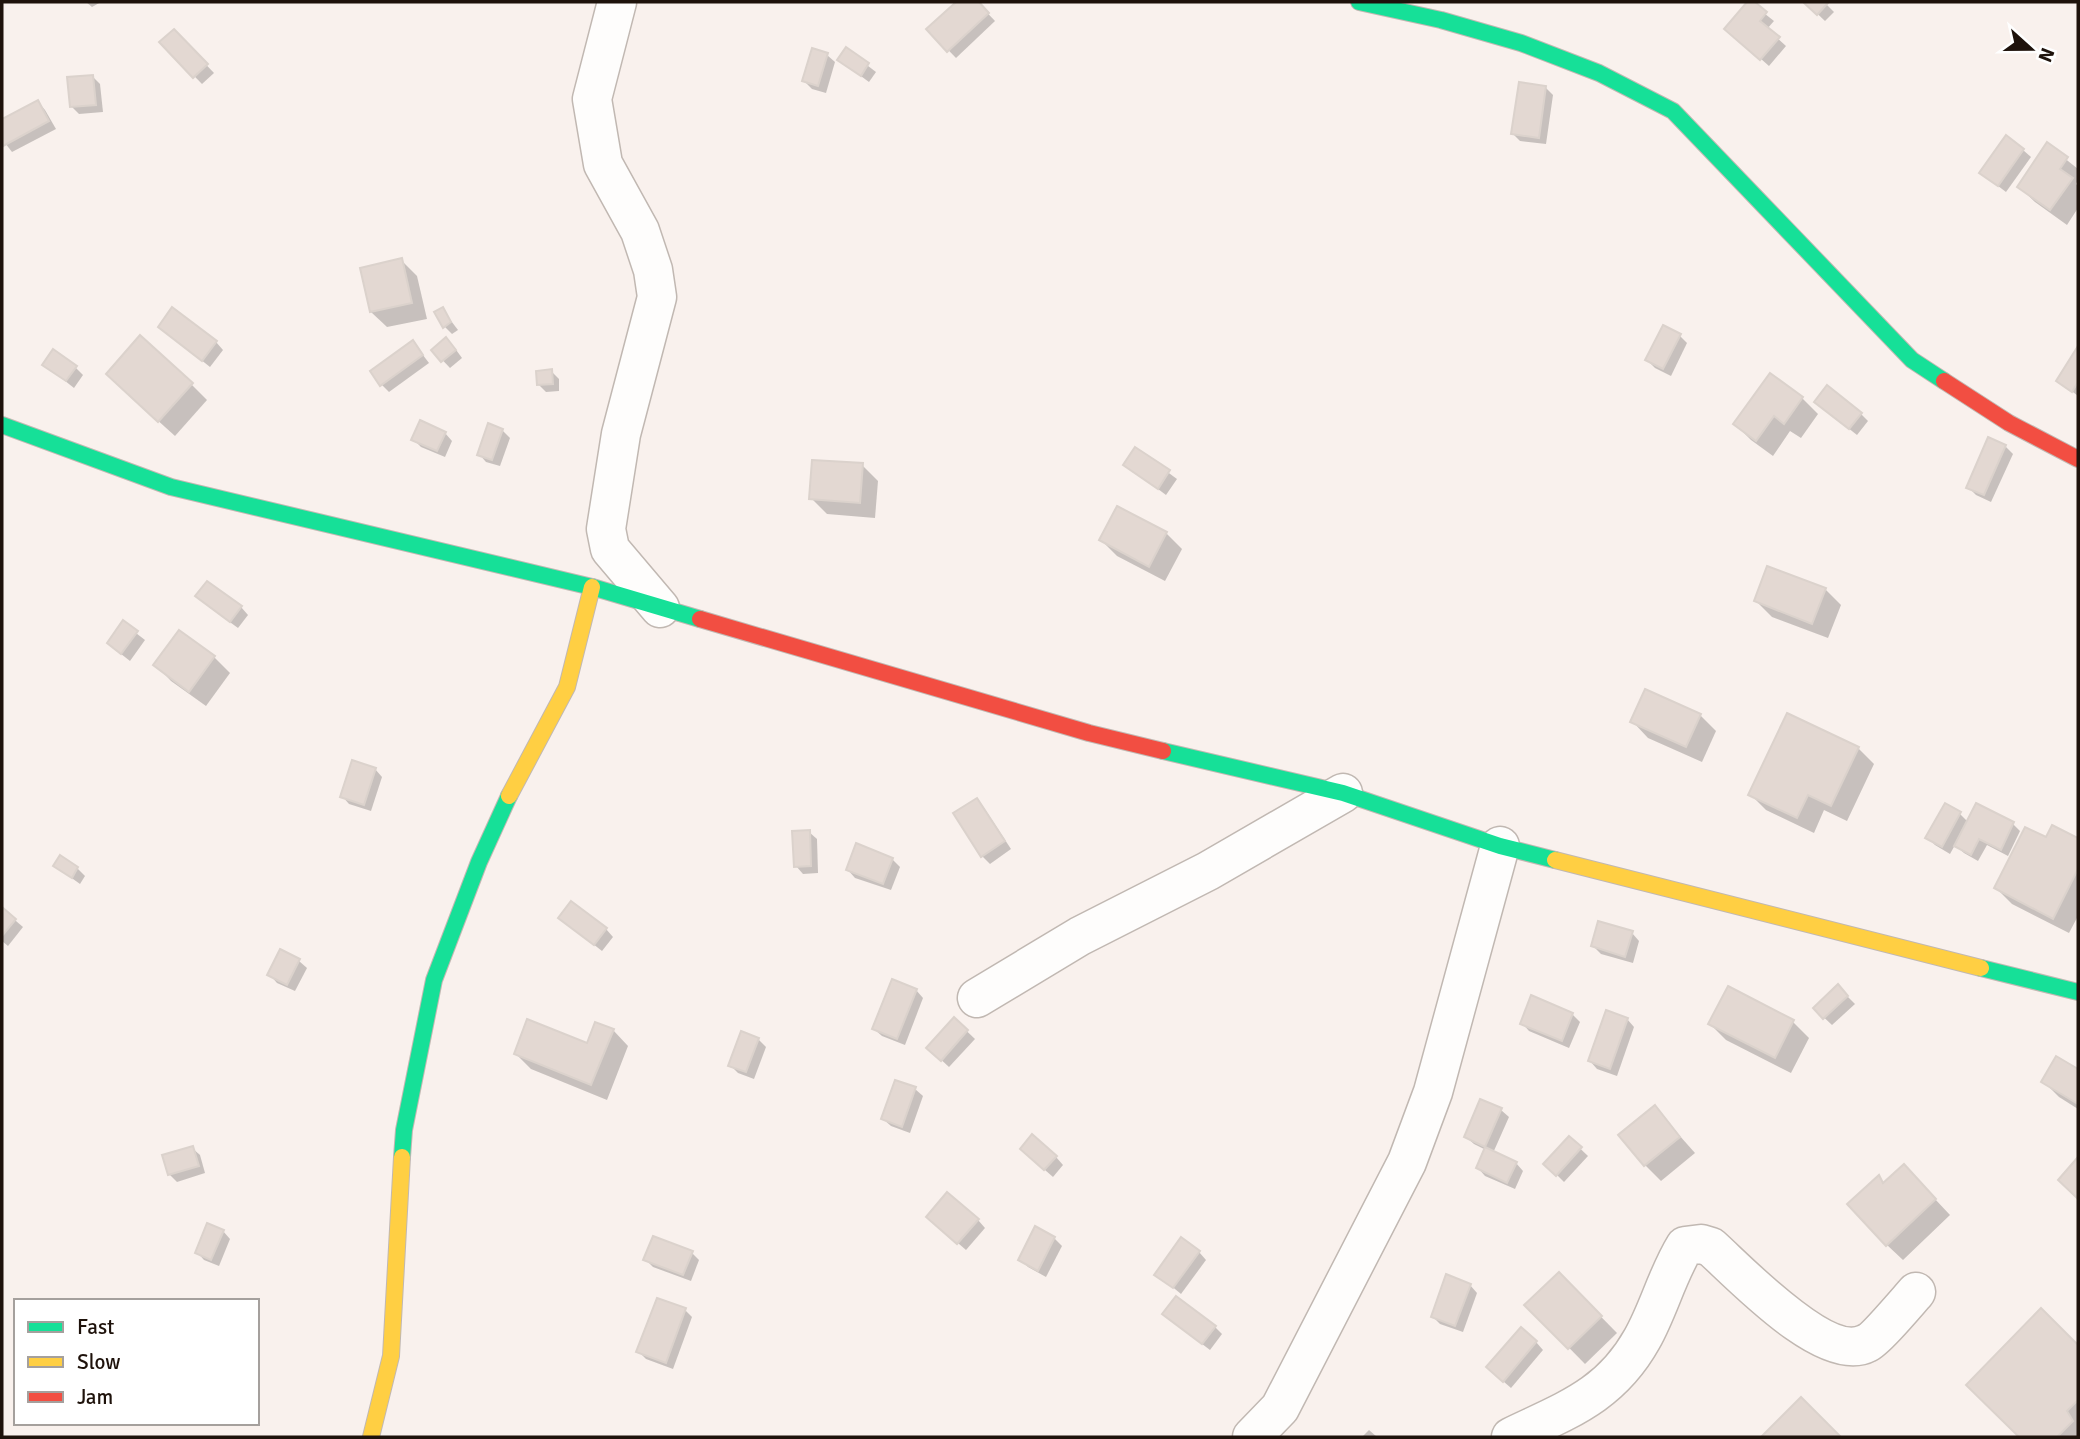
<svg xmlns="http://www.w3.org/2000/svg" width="2080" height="1439" font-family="Signika,sans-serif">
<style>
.shadow{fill:#0003}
.building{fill:#e3d8d2;stroke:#dbd2cc;stroke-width:2}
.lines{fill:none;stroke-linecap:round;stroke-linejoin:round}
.street-casing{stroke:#c1b8b2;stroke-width:41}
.fast-casing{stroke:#c1b8b2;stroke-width:18}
.slow-casing{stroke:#c1b8b2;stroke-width:18}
.jam-casing{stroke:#c1b8b2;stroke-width:18}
.street{stroke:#fefdfc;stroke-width:38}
.fast{stroke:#16e098;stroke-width:16}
.slow{stroke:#ffcf43;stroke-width:16}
.jam{stroke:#f24e42;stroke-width:16}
</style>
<rect width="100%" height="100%" fill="#f9f1ed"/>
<g class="shadow">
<path d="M 86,2 L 101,2 L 92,7 Z"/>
<path d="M 959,2 L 977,2 L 995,21 L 956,58 L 929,30 Z"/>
<path d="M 1750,2 L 1774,21 L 1767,29 L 1786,46 L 1769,66 L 1727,29 Z"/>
<path d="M 1805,2 L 1824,2 L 1834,12 L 1825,21 Z"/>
<path d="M 174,31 L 214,73 L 202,84 L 162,43 Z"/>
<path d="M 847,50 L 876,72 L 869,82 L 839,60 Z"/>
<path d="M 827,55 L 835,62 L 826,93 L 812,89 L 804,81 Z"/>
<path d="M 93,77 L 100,84 L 103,112 L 79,114 L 71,106 Z"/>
<path d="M 1545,87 L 1553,95 L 1546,144 L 1520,141 L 1513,134 Z"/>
<path d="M 38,102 L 45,110 L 56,129 L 12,152 L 2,139 L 2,121 Z"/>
<path d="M 2048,145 L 2078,169 L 2078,180 L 2076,184 L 2078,186 L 2078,208 L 2067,225 L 2035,202 L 2019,187 Z"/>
<path d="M 2023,150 L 2031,157 L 2006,192 L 1981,173 Z"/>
<path d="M 401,260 L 417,276 L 427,319 L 387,327 L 371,312 Z"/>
<path d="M 442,309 L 458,330 L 452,334 L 444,326 Z"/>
<path d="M 160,327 L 216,342 L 223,350 L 210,367 Z"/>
<path d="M 1680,336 L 1687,343 L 1671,376 L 1655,368 L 1647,360 Z"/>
<path d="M 413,342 L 429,363 L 389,392 L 381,384 Z"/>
<path d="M 454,347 L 462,358 L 450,368 L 433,350 Z"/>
<path d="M 2078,349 L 2078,396 L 2059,381 Z"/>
<path d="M 45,365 L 75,367 L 83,375 L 74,388 Z"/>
<path d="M 551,371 L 559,379 L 559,391 L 546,392 L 539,385 Z"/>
<path d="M 191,384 L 207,400 L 175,436 L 124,390 Z"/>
<path d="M 1802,398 L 1818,414 L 1801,438 L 1790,431 L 1773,456 L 1751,440 L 1735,424 Z"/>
<path d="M 1824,409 L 1861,414 L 1868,421 L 1857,435 Z"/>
<path d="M 502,430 L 510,438 L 500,466 L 486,462 L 479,454 Z"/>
<path d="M 445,433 L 452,441 L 445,457 L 421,447 L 413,439 Z"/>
<path d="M 2005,446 L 2013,454 L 1991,502 L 1976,495 L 1969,488 Z"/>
<path d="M 1136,449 L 1177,479 L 1166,495 L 1126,465 Z"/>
<path d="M 862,465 L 878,481 L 875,518 L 827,514 L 811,498 Z"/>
<path d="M 1118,509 L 1166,533 L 1182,549 L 1165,581 L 1117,556 L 1101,540 Z"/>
<path d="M 1825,589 L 1841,605 L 1828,638 L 1772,617 L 1756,601 Z"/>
<path d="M 205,604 L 241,607 L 248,615 L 238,628 Z"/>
<path d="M 123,623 L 145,640 L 130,661 L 116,650 Z"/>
<path d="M 214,657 L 230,673 L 206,706 L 171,681 L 156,665 Z"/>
<path d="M 1700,715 L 1716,731 L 1702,762 L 1648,738 L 1633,722 Z"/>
<path d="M 1858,748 L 1874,764 L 1847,821 L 1824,810 L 1814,833 L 1766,810 L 1750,794 Z"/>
<path d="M 375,769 L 382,777 L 371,811 L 349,804 L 342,796 Z"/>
<path d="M 977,800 L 984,808 L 1011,849 L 990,864 L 982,856 Z"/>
<path d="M 1960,814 L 1968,822 L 2013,824 L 2020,831 L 2008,856 L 1987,845 L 1978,861 L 1964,853 L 1955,845 L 1950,854 L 1935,845 L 1928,838 Z"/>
<path d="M 2053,827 L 2078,840 L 2078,916 L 2069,933 L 2012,904 L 1996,888 L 2047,839 Z"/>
<path d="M 809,832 L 817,839 L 818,873 L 803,874 L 796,866 Z"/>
<path d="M 892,859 L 900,867 L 891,890 L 855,878 L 848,870 Z"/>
<path d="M 55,866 L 77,868 L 85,876 L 80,884 Z"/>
<path d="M 2,909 L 23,927 L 8,946 L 2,941 Z"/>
<path d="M 560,918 L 606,929 L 613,937 L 602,951 Z"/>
<path d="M 1632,933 L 1639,941 L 1633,963 L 1601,954 L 1593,946 Z"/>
<path d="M 299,961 L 307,968 L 295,991 L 277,983 L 270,975 Z"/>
<path d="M 1838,987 L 1855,1004 L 1832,1025 L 1815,1009 Z"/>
<path d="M 1729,988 L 1793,1022 L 1809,1038 L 1791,1073 L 1726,1040 L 1710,1024 Z"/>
<path d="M 916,990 L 923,998 L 905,1045 L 882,1036 L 874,1029 Z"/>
<path d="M 1572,1014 L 1580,1022 L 1569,1048 L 1529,1031 L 1522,1023 Z"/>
<path d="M 954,1019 L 975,1039 L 949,1067 L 936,1055 Z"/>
<path d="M 1627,1019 L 1634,1027 L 1617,1076 L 1597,1069 L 1590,1061 Z"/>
<path d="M 613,1030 L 628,1046 L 607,1100 L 531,1069 L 516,1054 L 588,1046 Z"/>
<path d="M 758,1039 L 766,1047 L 754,1079 L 738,1073 L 730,1065 Z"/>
<path d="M 2057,1058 L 2078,1071 L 2078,1109 L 2059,1097 L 2043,1081 Z"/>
<path d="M 915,1089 L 923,1096 L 910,1133 L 891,1126 L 883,1119 Z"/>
<path d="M 1481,1101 L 1501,1110 L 1509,1117 L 1493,1153 L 1516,1163 L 1523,1171 L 1515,1189 L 1485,1176 L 1478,1168 L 1486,1150 L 1474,1144 L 1466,1137 Z"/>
<path d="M 1655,1108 L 1695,1153 L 1661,1181 L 1645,1165 Z"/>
<path d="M 1569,1138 L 1588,1156 L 1564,1182 L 1546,1164 Z"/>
<path d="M 192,1148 L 200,1155 L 205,1173 L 177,1182 L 169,1174 Z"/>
<path d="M 1029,1156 L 1056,1157 L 1063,1165 L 1053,1177 Z"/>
<path d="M 1879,1177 L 1885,1184 L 1919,1182 L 1950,1215 L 1903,1260 L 1887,1245 Z"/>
<path d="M 978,1220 L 985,1228 L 966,1250 L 936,1224 Z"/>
<path d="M 223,1231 L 230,1239 L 219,1266 L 204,1260 L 197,1252 Z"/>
<path d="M 1054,1238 L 1062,1246 L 1046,1277 L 1028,1267 L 1020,1259 Z"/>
<path d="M 1199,1252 L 1206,1260 L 1181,1294 L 1157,1274 Z"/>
<path d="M 692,1253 L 699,1260 L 691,1281 L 653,1267 L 645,1259 Z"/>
<path d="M 1559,1274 L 1617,1333 L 1585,1364 L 1527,1305 Z"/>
<path d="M 1470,1285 L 1477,1293 L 1463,1332 L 1440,1324 L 1433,1317 Z"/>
<path d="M 685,1310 L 692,1317 L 673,1369 L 646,1359 L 639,1352 Z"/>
<path d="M 2041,1311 L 2078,1347 L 2078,1437 L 2021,1437 L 1968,1385 Z"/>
<path d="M 1172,1321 L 1215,1327 L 1222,1334 L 1210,1350 Z"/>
<path d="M 1536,1342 L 1543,1350 L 1511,1388 L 1496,1375 Z"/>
<path d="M 1801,1399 L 1839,1437 L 1763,1437 Z"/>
<path d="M 1369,1430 L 1377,1437 L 1362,1437 Z"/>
</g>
<g class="building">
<path d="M 956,2 L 979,2 L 989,13 L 947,52 L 926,29 Z"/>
<path d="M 1747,2 L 1755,2 L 1767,12 L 1760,21 L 1780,37 L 1760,60 L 1724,29 Z"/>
<path d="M 1803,2 L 1826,2 L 1828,3 L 1817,15 Z"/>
<path d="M 174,29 L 208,64 L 193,78 L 159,42 Z"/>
<path d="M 846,47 L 869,63 L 861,76 L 837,60 Z"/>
<path d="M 812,48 L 828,53 L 818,86 L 802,81 Z"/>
<path d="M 93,75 L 96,105 L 70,107 L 67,77 Z"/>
<path d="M 1519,82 L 1546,86 L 1539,138 L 1511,134 Z"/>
<path d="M 38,100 L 49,121 L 3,146 L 2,119 Z"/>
<path d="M 2006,135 L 2024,149 L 1998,186 L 1979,173 Z"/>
<path d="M 2047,142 L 2068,157 L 2060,169 L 2073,178 L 2050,210 L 2017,187 Z"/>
<path d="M 402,258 L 412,303 L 370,312 L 360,268 Z"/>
<path d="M 172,307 L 217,341 L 202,361 L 158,327 Z"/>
<path d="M 443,307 L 451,322 L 443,328 L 434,312 Z"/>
<path d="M 1663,325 L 1681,334 L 1663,369 L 1645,360 Z"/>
<path d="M 140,335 L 193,383 L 158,422 L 106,374 Z"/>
<path d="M 446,337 L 456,350 L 441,362 L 431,350 Z"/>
<path d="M 413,340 L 423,355 L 380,386 L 370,371 Z"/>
<path d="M 2078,346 L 2078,382 L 2072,392 L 2056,381 Z"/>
<path d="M 53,349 L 77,366 L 66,381 L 42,365 Z"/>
<path d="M 552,369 L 553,384 L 537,385 L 536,371 Z"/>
<path d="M 1770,373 L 1803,397 L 1784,424 L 1774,416 L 1756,441 L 1733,424 Z"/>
<path d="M 1827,385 L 1862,413 L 1849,429 L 1814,402 Z"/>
<path d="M 420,420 L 446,432 L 437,451 L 411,440 Z"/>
<path d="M 488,423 L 503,429 L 492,460 L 477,455 Z"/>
<path d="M 1988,437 L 2006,445 L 1984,495 L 1966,488 Z"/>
<path d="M 1135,447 L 1170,470 L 1158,489 L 1123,465 Z"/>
<path d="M 812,460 L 863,463 L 860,503 L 809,499 Z"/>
<path d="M 1117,506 L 1167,532 L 1149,567 L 1099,540 Z"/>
<path d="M 1767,566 L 1826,588 L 1812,624 L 1754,601 Z"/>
<path d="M 207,581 L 242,606 L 230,622 L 195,596 Z"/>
<path d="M 123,620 L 138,631 L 121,654 L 107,643 Z"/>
<path d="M 179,630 L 215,656 L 189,692 L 153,665 Z"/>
<path d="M 1645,689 L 1701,714 L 1686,747 L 1630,722 Z"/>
<path d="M 1787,713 L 1859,747 L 1831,806 L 1808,795 L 1797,818 L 1748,795 Z"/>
<path d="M 352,760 L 376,768 L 364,805 L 340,797 Z"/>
<path d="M 977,798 L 1005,841 L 981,857 L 953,813 Z"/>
<path d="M 1945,803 L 1961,812 L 1942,847 L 1925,838 Z"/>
<path d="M 1976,803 L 2014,822 L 2001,850 L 1979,839 L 1971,855 L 1954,846 Z"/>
<path d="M 2052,825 L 2078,838 L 2078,869 L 2053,919 L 1994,888 L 2025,827 L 2046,837 Z"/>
<path d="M 810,830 L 811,866 L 794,867 L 792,831 Z"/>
<path d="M 856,843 L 893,858 L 883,884 L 846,870 Z"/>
<path d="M 60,855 L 78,867 L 72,878 L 53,866 Z"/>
<path d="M 571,901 L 607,928 L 594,945 L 558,918 Z"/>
<path d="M 2,907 L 16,919 L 2,936 Z"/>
<path d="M 1598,921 L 1633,931 L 1625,957 L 1591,946 Z"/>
<path d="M 280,949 L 300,959 L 287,985 L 267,975 Z"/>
<path d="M 892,979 L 917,989 L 897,1039 L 872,1029 Z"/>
<path d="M 1838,984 L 1848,996 L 1823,1019 L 1813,1008 Z"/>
<path d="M 1728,986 L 1794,1020 L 1775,1058 L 1708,1024 Z"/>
<path d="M 1531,995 L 1573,1013 L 1562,1041 L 1520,1024 Z"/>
<path d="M 1606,1010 L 1628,1018 L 1610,1069 L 1588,1061 Z"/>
<path d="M 954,1017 L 968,1030 L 941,1061 L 926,1048 Z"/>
<path d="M 527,1019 L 587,1043 L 595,1022 L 614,1029 L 591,1085 L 514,1054 Z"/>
<path d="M 741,1031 L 759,1038 L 746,1072 L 728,1066 Z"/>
<path d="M 2056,1056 L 2078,1069 L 2078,1104 L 2041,1082 Z"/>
<path d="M 895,1080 L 916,1087 L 902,1127 L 881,1119 Z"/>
<path d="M 1480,1099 L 1502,1108 L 1485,1147 L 1464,1137 Z"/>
<path d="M 1655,1105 L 1680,1137 L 1644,1166 L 1618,1135 Z"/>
<path d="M 1032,1134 L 1057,1156 L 1044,1170 L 1020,1149 Z"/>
<path d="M 1569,1136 L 1582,1147 L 1556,1176 L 1543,1164 Z"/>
<path d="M 193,1146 L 199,1166 L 168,1175 L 162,1155 Z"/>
<path d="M 1485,1147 L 1517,1162 L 1507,1183 L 1476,1168 Z"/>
<path d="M 2078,1157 L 2078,1199 L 2058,1180 Z"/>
<path d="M 1904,1164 L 1936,1199 L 1886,1246 L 1847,1204 L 1879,1175 L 1883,1183 Z"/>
<path d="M 947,1192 L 979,1219 L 957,1244 L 926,1217 Z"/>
<path d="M 207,1223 L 224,1230 L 211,1260 L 195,1253 Z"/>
<path d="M 1035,1226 L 1055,1237 L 1038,1271 L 1018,1260 Z"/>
<path d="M 653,1236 L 693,1251 L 683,1275 L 643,1260 Z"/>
<path d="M 1181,1237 L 1200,1251 L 1173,1288 L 1154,1275 Z"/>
<path d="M 1559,1272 L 1602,1316 L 1568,1349 L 1524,1305 Z"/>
<path d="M 1446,1274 L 1471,1284 L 1455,1326 L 1431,1317 Z"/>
<path d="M 1176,1296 L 1216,1326 L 1202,1344 L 1162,1314 Z"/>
<path d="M 657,1298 L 686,1308 L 666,1363 L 636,1352 Z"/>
<path d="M 2041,1308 L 2078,1345 L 2078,1400 L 2067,1411 L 2073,1421 L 2057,1437 L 2019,1437 L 1966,1385 Z"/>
<path d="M 1521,1327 L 1537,1341 L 1503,1382 L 1486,1367 Z"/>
<path d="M 1801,1397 L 1840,1436 L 1761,1437 Z"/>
</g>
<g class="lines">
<g class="street-casing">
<g id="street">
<path d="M 617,2 L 592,99 L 603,164 L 640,231 L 653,270 L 657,297 L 621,434 L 606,529 L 610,549 L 660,608"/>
<path d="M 977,998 L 1080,936 L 1208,871 L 1343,793"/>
<path d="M 1252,1437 L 1280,1408 L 1407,1162 L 1433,1092 L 1500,846"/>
<path d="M 1511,1437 C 1567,1410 1610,1396 1642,1339 C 1659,1309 1667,1275 1685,1246 L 1701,1244 L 1711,1247 C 1740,1273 1826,1365 1867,1343 C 1876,1339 1907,1302 1916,1292"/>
</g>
</g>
<g class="fast-casing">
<g id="fast">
<path d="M 1359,2 L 1441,20 L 1521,43 L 1599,73 L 1673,111 L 1912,360 L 1944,381"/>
<path d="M 2,425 L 171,487 L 592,587 L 700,619"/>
<path d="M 1163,751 L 1343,793 L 1500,846 L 1555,860"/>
<path d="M 1981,968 L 2078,992"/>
<path d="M 402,1157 L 404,1130 L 434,980 L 479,862 L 509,796"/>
</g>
</g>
<g class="slow-casing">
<g id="slow">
<path d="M 509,796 L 567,687 L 592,587"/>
<path d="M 1555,860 L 1981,968"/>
<path d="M 371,1437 L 391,1356 L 402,1157"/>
</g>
</g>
<g class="jam-casing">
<g id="jam">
<path d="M 1944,381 L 2009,423 L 2078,459"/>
<path d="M 700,619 L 1089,733 L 1163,751"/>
</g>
</g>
<use href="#street" class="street"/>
<use href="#fast" class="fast"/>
<use href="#slow" class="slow"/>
<use href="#jam" class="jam"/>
</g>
<rect width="2080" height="1439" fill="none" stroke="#1e120b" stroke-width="7"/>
<rect x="14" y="1299" width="245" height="126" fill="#ffffff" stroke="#a5a09d" stroke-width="2"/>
<rect x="28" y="1322" width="35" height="10" fill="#16e098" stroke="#a5a09d" stroke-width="2"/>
<text x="77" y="1334" font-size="21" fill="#1e120b">Fast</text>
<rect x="28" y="1357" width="35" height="10" fill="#ffcf43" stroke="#a5a09d" stroke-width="2"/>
<text x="77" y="1369" font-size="21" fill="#1e120b">Slow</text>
<rect x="28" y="1392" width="35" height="10" fill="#f24e42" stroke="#a5a09d" stroke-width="2"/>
<text x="77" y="1404" font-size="21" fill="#1e120b">Jam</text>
<g transform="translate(2031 49) rotate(111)" stroke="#ffffff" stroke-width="5" paint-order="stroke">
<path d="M0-5L12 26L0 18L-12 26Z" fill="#1e120b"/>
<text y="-10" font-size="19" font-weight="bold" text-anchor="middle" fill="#1e120b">N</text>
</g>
</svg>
